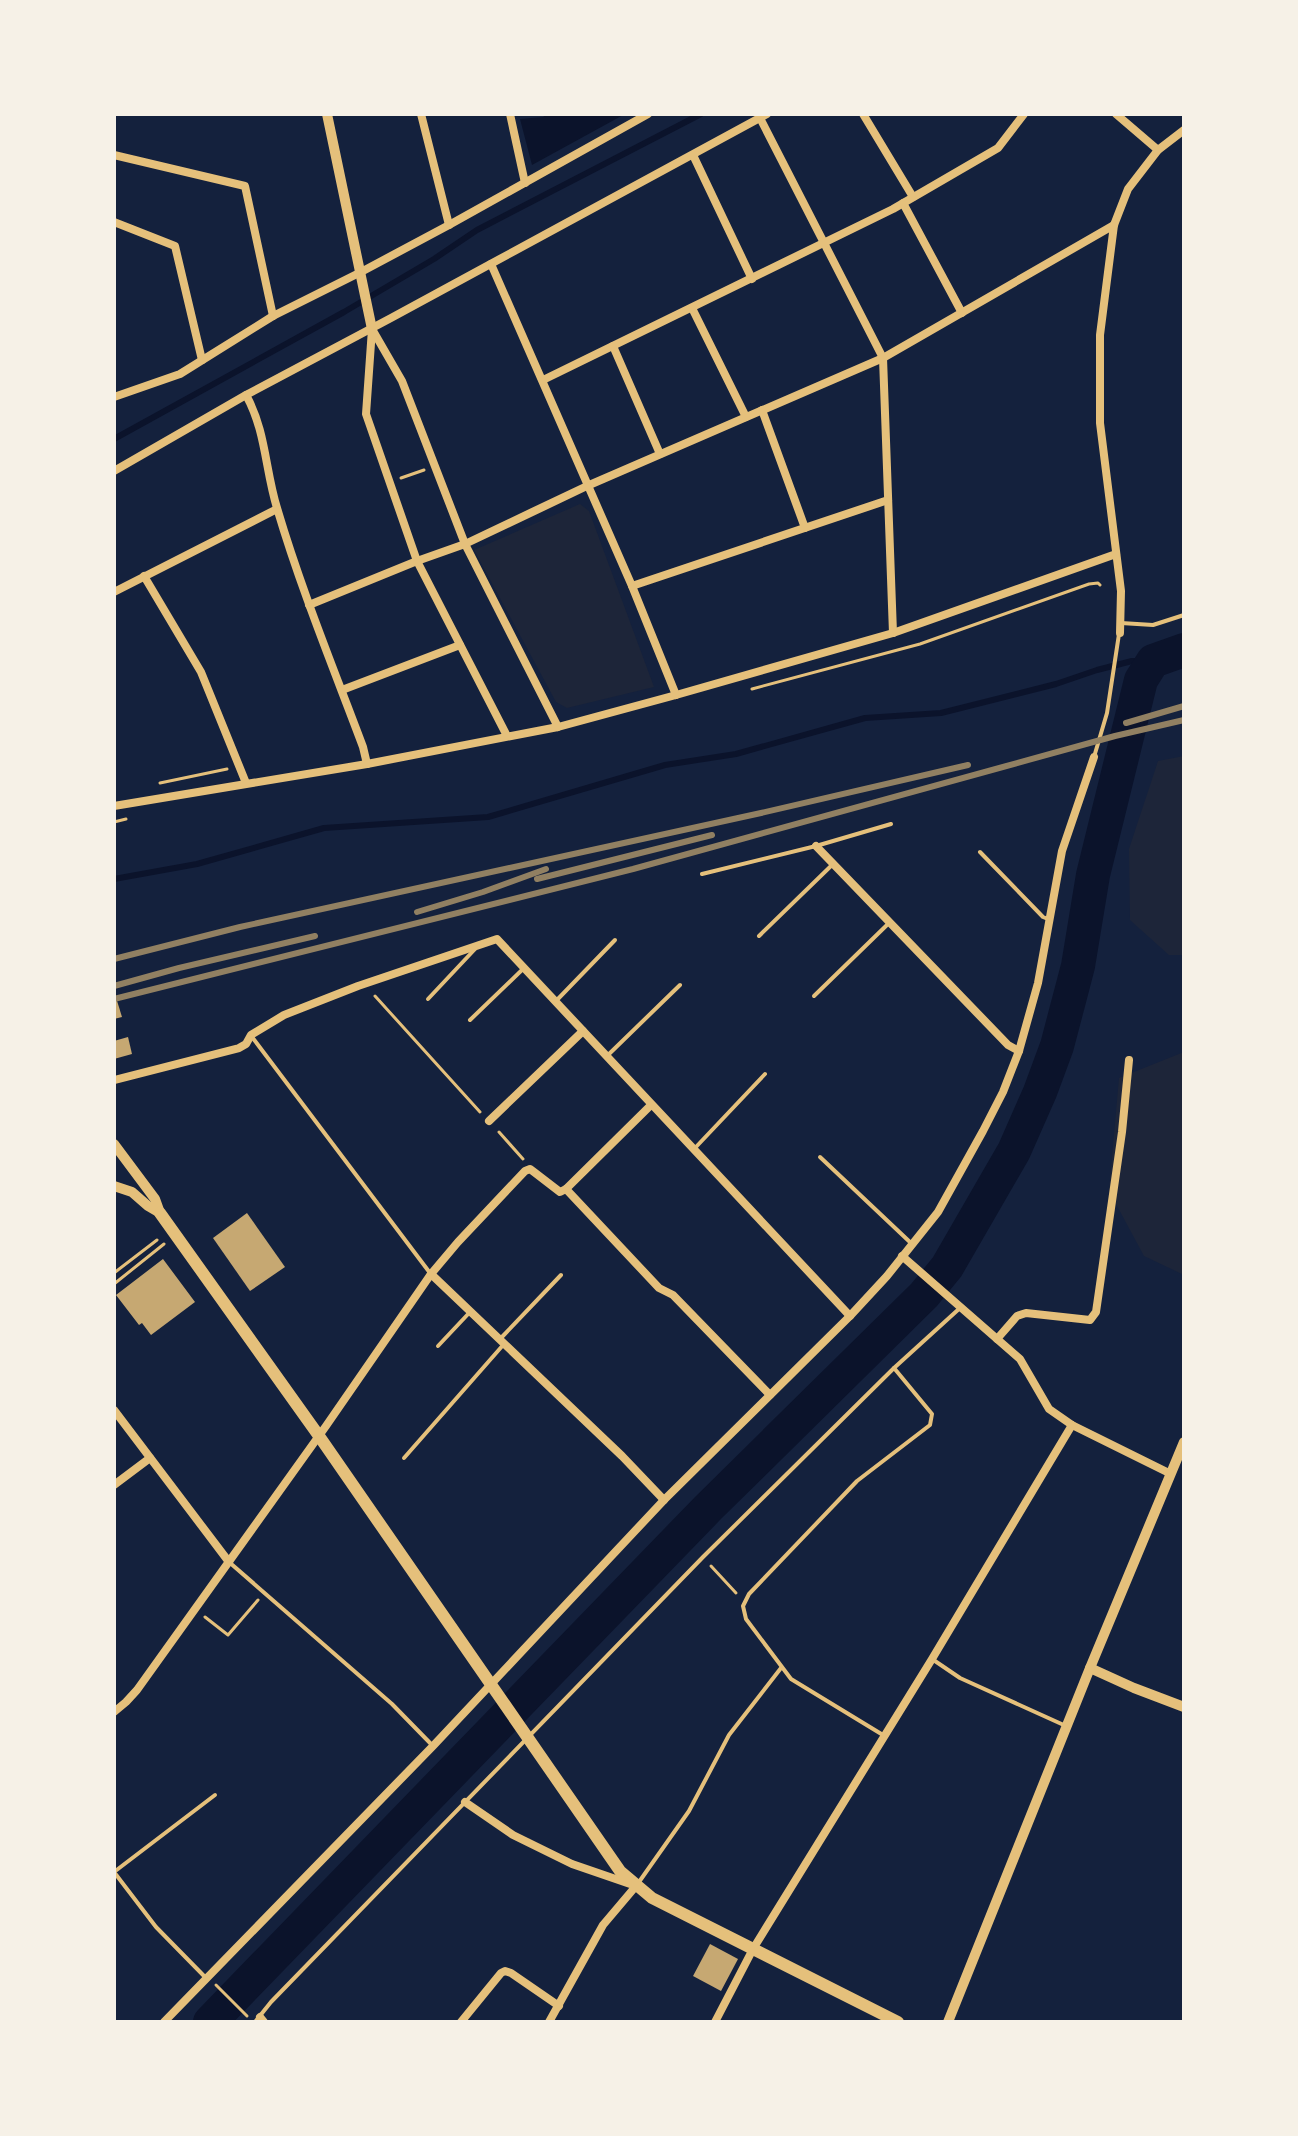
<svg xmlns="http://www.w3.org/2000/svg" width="1298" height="2136" font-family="Raleway,sans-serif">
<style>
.green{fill:#1d2539}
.water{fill:#0b132b}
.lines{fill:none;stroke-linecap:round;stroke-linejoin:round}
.stream{stroke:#0b132b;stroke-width:6}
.river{stroke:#0b132b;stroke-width:34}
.building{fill:#c6a872}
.path{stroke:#e5c07b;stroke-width:3}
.service{stroke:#e5c07b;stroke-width:4}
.minor{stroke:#e5c07b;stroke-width:8}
.tertiary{stroke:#e5c07b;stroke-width:10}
.secondary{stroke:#e5c07b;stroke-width:12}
.rail{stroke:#918062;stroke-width:6}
</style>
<rect width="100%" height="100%" fill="#14213d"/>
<g class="green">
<path d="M 580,504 L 589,511 L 654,687 L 567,708 L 556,702 L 474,550 Z"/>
<path d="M 1184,756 L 1184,955 L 1169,955 L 1130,920 L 1129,849 L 1158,761 Z"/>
<path d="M 1184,1052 L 1184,1275 L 1144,1256 L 1109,1191 L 1119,1078 Z"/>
</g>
<path class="water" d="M 547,114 L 625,114 L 532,165 L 520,119 L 543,117 Z"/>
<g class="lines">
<g class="stream">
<path d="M 114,439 L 344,312 L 434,259 L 477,230 L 701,114"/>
<path d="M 114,879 L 197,864 L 324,828 L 488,817 L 665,765 L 736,754 L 865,718 L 941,713 L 1056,684 L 1097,670 L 1132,661 L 1153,661"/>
</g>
<path class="river" d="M 210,2022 L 708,1508 L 924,1295 L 947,1267 L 1014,1151 L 1040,1092 L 1057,1046 L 1078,966 L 1093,875 L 1141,680 L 1153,661 L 1184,650"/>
</g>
<g class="building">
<path d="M 114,991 L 122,1017 L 114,1019 Z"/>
<path d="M 128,1037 L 132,1054 L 114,1059 L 114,1041 Z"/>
<path d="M 247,1213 L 285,1267 L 250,1291 L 213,1238 Z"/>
<path d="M 163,1259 L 195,1302 L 151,1335 L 142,1323 L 139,1325 L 116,1295 Z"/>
<path d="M 710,1944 L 738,1959 L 721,1991 L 693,1976 Z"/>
</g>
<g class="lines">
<g class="path">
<path d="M 401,478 L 424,470"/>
<path d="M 752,689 L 920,644 L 1089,584 L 1098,583 L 1100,585"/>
<path d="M 160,783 L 227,769"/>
<path d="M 114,822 L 126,819"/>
<path d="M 375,996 L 480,1112"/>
<path d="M 499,1132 L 523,1159"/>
<path d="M 114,1273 L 157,1240"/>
<path d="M 114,1284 L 164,1244"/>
<path d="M 711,1566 L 736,1593"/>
<path d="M 205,1617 L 228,1635 L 258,1600"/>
<path d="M 216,1985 L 247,2016"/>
</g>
<g class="service">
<path d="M 1121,623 L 1153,625 L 1184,615"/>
<path d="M 1094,757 L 1107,713 L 1119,634"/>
<path d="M 980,852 L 1043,917 L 1048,919"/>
<path d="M 702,874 L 816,846 L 891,824"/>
<path d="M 759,936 L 832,865"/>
<path d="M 814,996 L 889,923"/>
<path d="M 428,999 L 475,949"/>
<path d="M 555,1002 L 615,940"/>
<path d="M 470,1020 L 524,968"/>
<path d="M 252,1037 L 430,1273"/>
<path d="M 608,1055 L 680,985"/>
<path d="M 695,1148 L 765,1074"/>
<path d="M 820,1157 L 912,1244"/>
<path d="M 501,1338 L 561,1275"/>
<path d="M 438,1346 L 470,1312"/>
<path d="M 404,1458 L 504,1344"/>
<path d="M 229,1562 L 392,1704 L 432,1745"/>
<path d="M 932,1659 L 960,1678 L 1066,1726"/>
<path d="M 883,1735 L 791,1679 L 746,1619 L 743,1606 L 749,1594 L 857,1481 L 930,1425 L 932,1414 L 894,1368"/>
<path d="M 639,1882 L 689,1811 L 729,1735 L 781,1668"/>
<path d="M 205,1977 L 156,1927 L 114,1872 L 215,1795"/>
<path d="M 255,2022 L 271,2002 L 703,1557 L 894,1368 L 960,1308"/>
</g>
<g class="minor">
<path d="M 421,114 L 449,225"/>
<path d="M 510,114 L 525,183"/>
<path d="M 863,114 L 913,197"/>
<path d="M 1116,114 L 1158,150"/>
<path d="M 760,118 L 883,358 L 893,633"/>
<path d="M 114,155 L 245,186 L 273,316"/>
<path d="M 693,155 L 752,279"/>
<path d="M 903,203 L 962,313"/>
<path d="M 114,222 L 175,246 L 202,360"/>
<path d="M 491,264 L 632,586 L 676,695"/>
<path d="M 692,308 L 746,417"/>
<path d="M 613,346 L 660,454"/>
<path d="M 543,380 L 893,209 L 998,148 L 1024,114"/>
<path d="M 246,395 C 266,431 265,469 277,508 C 301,589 333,667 363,747 L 367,764"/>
<path d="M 114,397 L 180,374 L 273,316 L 361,272 L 449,225 L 648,114"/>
<path d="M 762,410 L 805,528"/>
<path d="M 114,471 L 246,395 L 391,318 L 767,114"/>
<path d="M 144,576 L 201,672 L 246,783"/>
<path d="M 632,586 L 888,500"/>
<path d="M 114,592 L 277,509"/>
<path d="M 309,605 L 417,561 L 465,544 L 587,486 L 883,358 L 1114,225"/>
<path d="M 1120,633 L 1121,591 L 1100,423 L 1100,335 L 1114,225 L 1128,189 L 1158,150 L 1184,130"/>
<path d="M 342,690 L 460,645"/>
<path d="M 507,736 L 417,561 L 366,414 L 372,329 L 402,381 L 465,544 L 558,727"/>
<path d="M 114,806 L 367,764 L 558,727 L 676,695 L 893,633 L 1116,554"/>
<path d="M 816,846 L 1008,1045 L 1019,1051"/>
<path d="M 114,1080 L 239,1048 L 246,1044 L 251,1035 L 284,1015 L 358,986 L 497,939 L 850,1316"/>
<path d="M 489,1121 L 583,1031"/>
<path d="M 566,1189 L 659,1288 L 673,1295 L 770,1395"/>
<path d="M 902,1256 L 1020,1359 L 1049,1409 L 1072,1425 L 1171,1474"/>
<path d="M 431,1274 L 622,1456 L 664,1500"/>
<path d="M 997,1339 L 1017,1316 L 1026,1313 L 1090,1320 L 1096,1312 L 1122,1132 L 1129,1060"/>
<path d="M 114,1410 L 229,1562"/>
<path d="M 114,1485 L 150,1458"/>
<path d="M 114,1712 L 126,1702 L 137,1690 L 326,1426 L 431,1274 L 458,1242 L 525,1171 L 530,1169 L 534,1172 L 560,1192 L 566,1189 L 651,1105"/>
<path d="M 465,1802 L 513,1835 L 572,1864 L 636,1886 L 603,1925 L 549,2022"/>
<path d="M 260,2017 L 264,2022"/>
<path d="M 164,2022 L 433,1746 L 664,1500 L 850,1316 L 887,1276 L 938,1212 L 983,1131 L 1003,1092 L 1019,1051 L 1038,983 L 1062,851 L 1094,757"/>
<path d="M 461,2022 L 501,1973 L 505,1971 L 511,1973 L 559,2006"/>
<path d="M 715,2022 L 753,1949 L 932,1659 L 1072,1425"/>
</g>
<g class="tertiary">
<path d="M 327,114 L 372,329"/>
<path d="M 114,1144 L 155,1199 L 160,1213"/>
<path d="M 114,1186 L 132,1192 L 148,1206 L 160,1213"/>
<path d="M 1090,1668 L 1134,1688 L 1184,1707"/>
<path d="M 948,2022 L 1090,1668 L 1184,1442"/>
</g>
<path class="secondary" d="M 160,1213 L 319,1436 L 620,1871 L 652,1898 L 898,2022"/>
<g class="rail">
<path d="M 1126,723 L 1184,706"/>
<path d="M 537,879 L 712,835"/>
<path d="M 417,912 L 483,892 L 546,869"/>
<path d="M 114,959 L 240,927 L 761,813 L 968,765"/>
<path d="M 114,986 L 179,968 L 315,936"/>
<path d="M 114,999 L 633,869 L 1115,736 L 1184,720"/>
</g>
</g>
<rect width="1298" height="2136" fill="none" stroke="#f6f1e7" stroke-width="232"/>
</svg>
